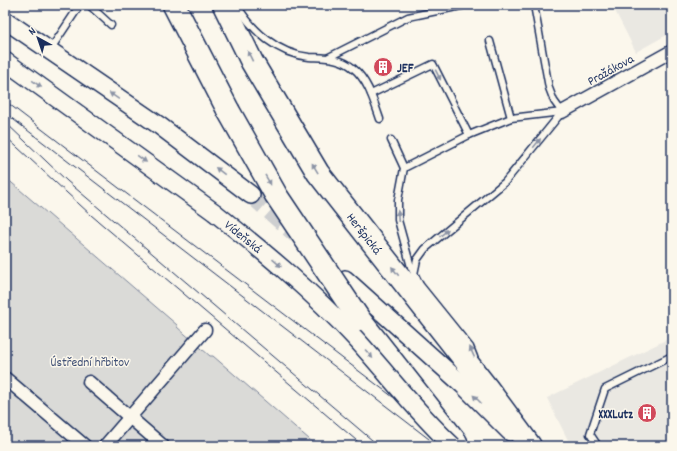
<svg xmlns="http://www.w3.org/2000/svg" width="677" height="451" font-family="Dekko,sans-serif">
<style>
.built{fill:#eae8e2}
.green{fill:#dadad7;stroke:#7a849a}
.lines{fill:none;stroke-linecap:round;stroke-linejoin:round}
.secondary-tunnel{stroke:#cecfd0;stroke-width:17;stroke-dasharray:17 8;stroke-linecap:butt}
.lane-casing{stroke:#1b2f5e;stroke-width:9}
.street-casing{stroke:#1b2f5e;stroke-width:15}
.secondary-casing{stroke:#1b2f5e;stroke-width:20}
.highway-casing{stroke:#1b2f5e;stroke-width:25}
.lane{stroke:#fbf7ec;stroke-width:6}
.street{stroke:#fbf7ec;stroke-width:12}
.secondary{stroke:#fbf7ec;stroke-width:17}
.highway{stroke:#fbf7ec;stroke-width:22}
.tram{stroke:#1b2f5e;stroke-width:1}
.secondary-bridge-casing{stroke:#1b2f5e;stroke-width:20;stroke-linecap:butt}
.highway-bridge-casing{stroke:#1b2f5e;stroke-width:25;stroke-linecap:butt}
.secondary-bridge{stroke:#fbf7ec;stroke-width:17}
.highway-bridge{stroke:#fbf7ec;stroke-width:22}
.oneway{fill:#8b93a5}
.labels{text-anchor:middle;stroke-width:3;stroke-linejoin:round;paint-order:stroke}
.poi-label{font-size:13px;font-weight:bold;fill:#1b2f5e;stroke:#fbf7ec;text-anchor:start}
.street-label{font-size:13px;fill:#1b2f5e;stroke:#fbf7ec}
.park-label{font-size:13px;fill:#415176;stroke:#fbf7ec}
</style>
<rect width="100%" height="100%" fill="#fbf7ec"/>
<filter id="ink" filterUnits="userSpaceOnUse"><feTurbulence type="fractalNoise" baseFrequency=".025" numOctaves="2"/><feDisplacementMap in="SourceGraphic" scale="8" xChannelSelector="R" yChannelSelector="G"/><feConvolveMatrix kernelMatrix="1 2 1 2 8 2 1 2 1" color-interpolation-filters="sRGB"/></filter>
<g filter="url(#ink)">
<g class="built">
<path d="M 612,5 L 672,5 L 672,32 L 636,52 Z"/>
<path d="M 672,337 L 672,446 L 571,446 L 547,398 Z"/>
</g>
<path class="green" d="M 5,177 L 177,325 L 177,327 L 210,356 L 213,356 L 317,446 L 5,446 Z"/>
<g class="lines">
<path class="secondary-tunnel" d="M 251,195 L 296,235"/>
<g class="lane-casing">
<g id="lane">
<path d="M 89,5 L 111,25"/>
<path d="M 237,5 C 252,31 278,54 309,57 C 325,58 340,57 353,68 C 368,80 374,102 380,119"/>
<path d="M 534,5 L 549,88 L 554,101 L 562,112"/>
<path d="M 490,41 L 511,118"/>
<path d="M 50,50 L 80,5"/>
<path d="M 329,57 L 408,17 L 466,5"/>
<path d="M 371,94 L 433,64 L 469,135 L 404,168"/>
<path d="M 469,135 L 511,118 L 562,112"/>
<path d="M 391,140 L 404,168 L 398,200 L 398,220 L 411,267 L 420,285 L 470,347 L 474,357"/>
<path d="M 414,274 L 417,260 L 425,249 L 505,182 L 562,112"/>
<path d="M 598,446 L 590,434 L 605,389 L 672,356"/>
</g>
</g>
<g class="street-casing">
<g id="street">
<path d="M 562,112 L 672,51"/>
<path d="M 5,378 L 85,446"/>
<path d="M 89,382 L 163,446"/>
<path d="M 105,446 L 205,330"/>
</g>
</g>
<g class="secondary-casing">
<g id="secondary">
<path d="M 5,20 L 160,126 L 251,195"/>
<path d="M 5,61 L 214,212"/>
<path d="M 345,279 L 463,385 L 510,432"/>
</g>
</g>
<g class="highway-casing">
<g id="highway">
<path d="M 174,5 L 228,110"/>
<path d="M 224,5 L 252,62 L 318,173 L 487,388 L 530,446"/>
<path d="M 359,319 L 456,442"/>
</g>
</g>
<use href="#lane" class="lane"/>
<use href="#street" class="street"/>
<use href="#secondary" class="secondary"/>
<use href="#highway" class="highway"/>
<g class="tram">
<path d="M 5,101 L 393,397"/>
<path d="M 5,113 L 429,439"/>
<path d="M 5,122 L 67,181 L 379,446"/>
<path d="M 5,136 L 91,215 L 363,446"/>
</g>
<g class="secondary-bridge-casing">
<path id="secondary-bridge" d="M 214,212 C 263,251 312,291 355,338 C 388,374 417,413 453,446"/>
</g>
<g class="highway-bridge-casing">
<path id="highway-bridge" d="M 228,110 L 276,195 L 359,319"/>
</g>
<use href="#secondary-bridge" class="secondary-bridge"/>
<use href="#highway-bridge" class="highway-bridge"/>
</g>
<defs><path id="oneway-solid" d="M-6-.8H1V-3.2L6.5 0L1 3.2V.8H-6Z"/></defs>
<g class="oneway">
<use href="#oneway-solid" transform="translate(250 56) rotate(-116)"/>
<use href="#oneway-solid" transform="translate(438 75) rotate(63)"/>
<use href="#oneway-solid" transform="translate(37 84) rotate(36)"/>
<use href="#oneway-solid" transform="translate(114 96) rotate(-146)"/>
<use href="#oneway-solid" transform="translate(537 143) rotate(-51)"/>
<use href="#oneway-solid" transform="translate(142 159) rotate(36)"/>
<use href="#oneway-solid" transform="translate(315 168) rotate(-121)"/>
<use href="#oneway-solid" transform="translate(220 171) rotate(-143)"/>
<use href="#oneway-solid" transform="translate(268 180) rotate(60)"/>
<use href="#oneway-solid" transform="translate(398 216) rotate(-93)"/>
<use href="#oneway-solid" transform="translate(444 233) rotate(-40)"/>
<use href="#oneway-solid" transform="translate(277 263) rotate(41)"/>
<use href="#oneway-solid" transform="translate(395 271) rotate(-128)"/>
<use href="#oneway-solid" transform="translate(472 352) rotate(-114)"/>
<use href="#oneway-solid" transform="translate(369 354) rotate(49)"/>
<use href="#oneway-solid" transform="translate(477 399) rotate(-135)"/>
</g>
</g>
<defs>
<g id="building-disc" transform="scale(1)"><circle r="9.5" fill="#d1495b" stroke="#fbf7ec"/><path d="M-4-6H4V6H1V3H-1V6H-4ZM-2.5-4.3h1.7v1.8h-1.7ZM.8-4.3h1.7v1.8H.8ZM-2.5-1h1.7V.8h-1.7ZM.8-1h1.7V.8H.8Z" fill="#fff"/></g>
</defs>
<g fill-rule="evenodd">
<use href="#building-disc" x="383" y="67"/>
<use href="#building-disc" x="647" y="413"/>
</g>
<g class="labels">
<g class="poi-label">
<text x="397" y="72">JEF</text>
<text x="633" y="418" text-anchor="end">XXXLutz</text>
</g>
<g class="street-label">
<text transform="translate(610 69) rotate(-29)" y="5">Pražákova</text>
<text transform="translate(365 233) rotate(52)" y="5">Heršpická</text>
<text transform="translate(244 236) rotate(39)" y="5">Vídeňská</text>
</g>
<g class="park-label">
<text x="90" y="366">Ústřední hřbitov</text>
</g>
</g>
<rect width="677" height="451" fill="none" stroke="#fbf7ec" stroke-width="20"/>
<rect x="10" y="10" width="657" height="431" fill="none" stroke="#1b2f5e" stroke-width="1.5" filter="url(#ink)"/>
<g transform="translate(38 38) rotate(320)" stroke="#fbf7ec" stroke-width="3" paint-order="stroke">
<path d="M0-3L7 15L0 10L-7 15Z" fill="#1b2f5e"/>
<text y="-6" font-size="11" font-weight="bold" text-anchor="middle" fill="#1b2f5e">N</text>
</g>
</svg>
